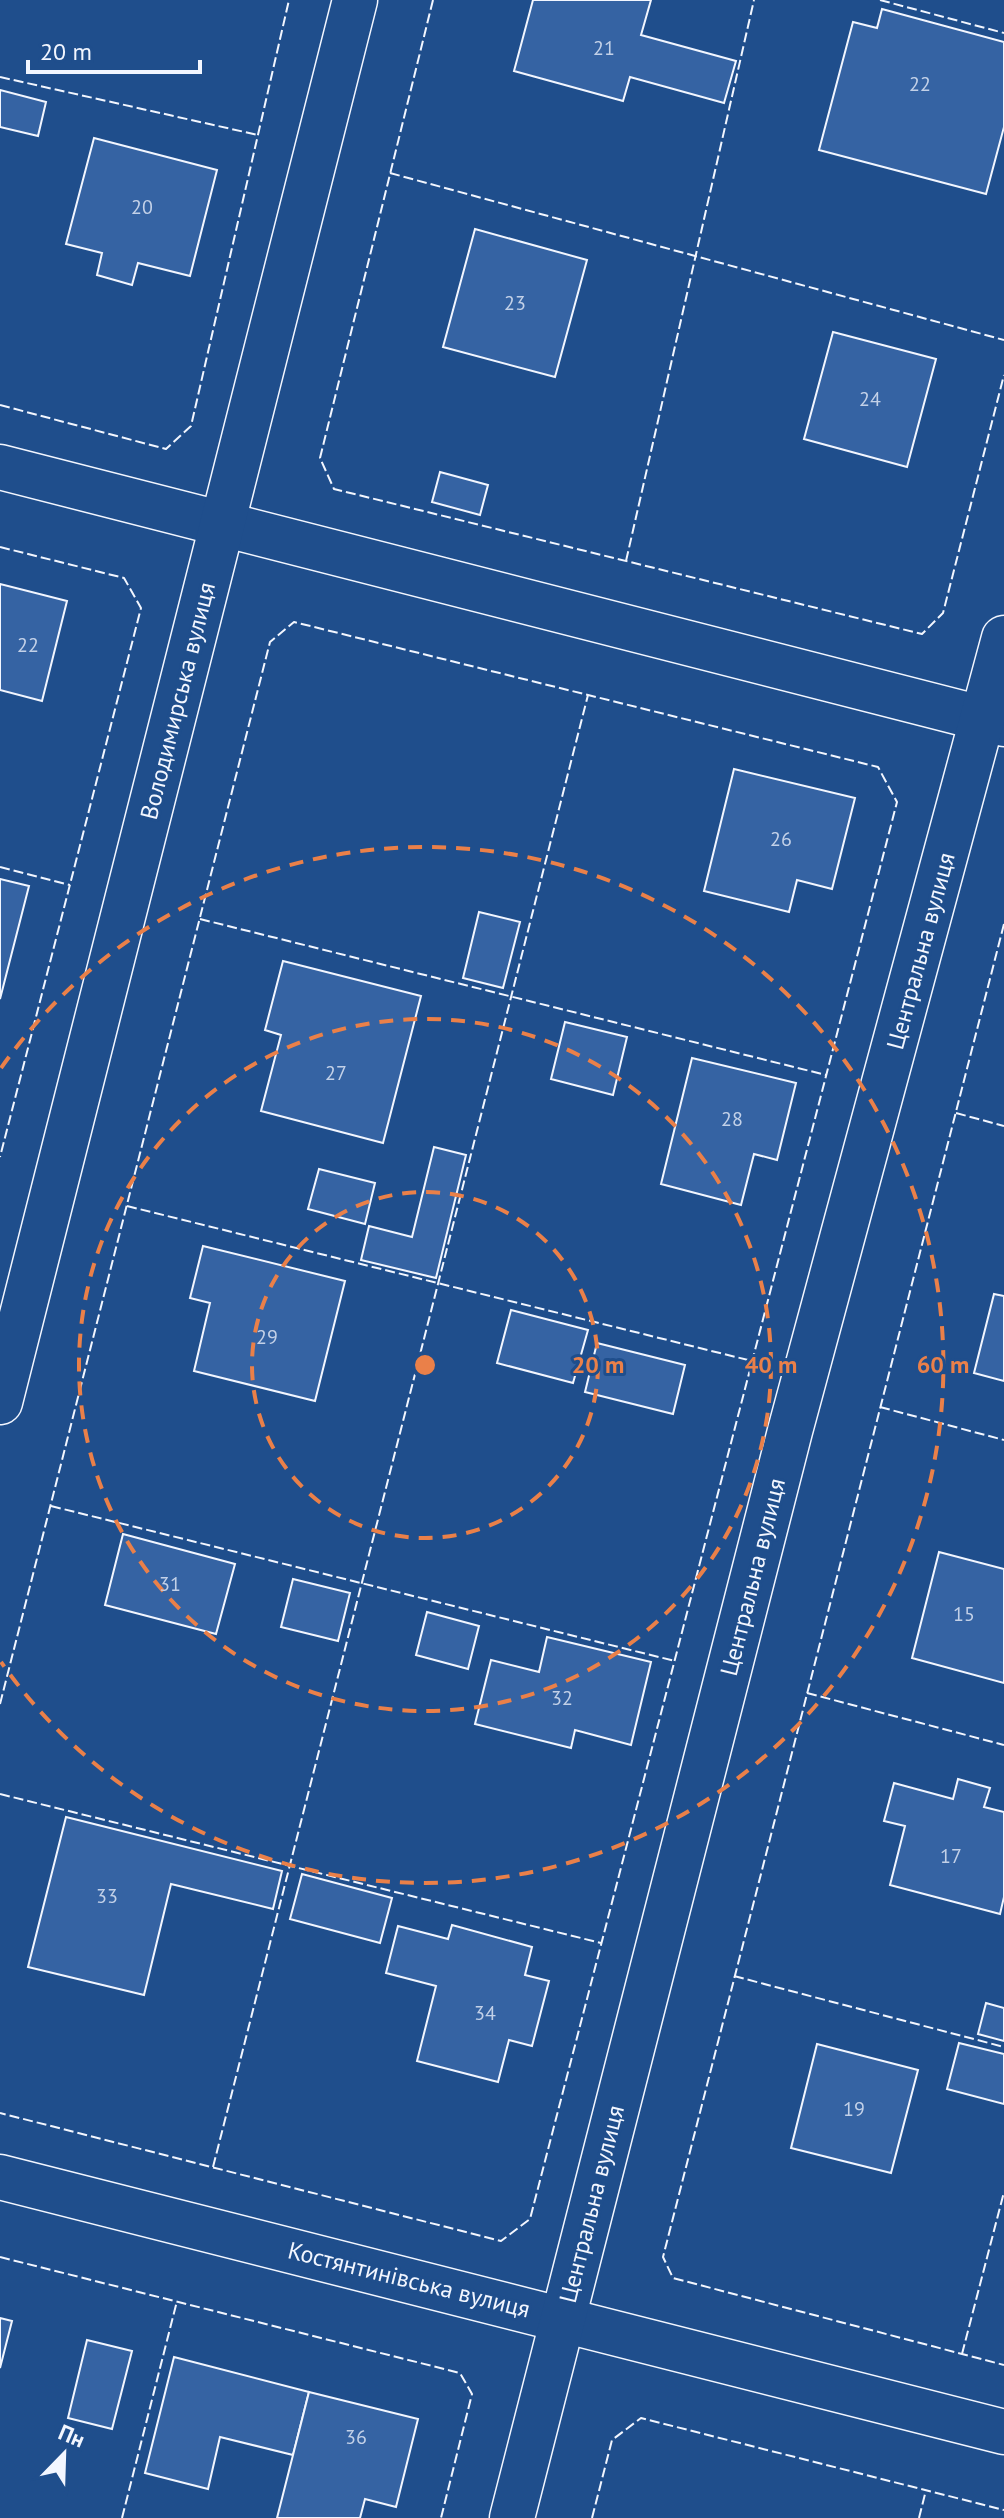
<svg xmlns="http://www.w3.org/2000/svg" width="1004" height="2518" font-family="'PT Sans',sans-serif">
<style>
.building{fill:#3563a3;stroke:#f2f6ff;stroke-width:2}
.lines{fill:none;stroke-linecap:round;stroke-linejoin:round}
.minor-casing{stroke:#f2f6ff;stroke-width:47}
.minor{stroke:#1f4e8c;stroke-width:44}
.fence{stroke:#f2f6ff;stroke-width:2;stroke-dasharray:10 4;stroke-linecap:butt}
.ring{fill:none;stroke:#ea8049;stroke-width:4;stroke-dasharray:14 10}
.labels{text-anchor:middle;stroke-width:6;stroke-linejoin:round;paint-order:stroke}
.number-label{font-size:20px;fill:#c3d1e8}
.street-label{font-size:24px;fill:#f2f6ff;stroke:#1f4e8c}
.centre{fill:#ea8049;stroke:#1f4e8c;stroke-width:4}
.ring-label{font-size:24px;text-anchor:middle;font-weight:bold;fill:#ea8049;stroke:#1f4e8c;stroke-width:6;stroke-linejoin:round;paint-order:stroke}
</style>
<rect width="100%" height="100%" fill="#1f4e8c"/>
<g class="building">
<path d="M 533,0 L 651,0 L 641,35 L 736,61 L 724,103 L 630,77 L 623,101 L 514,71 Z"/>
<path d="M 882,9 L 1004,42 L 1004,127 L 986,194 L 819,150 L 853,22 L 877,28 Z"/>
<path d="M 0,90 L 46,102 L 38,136 L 0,127 Z"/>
<path d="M 94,138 L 217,170 L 190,276 L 138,263 L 132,285 L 97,275 L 102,253 L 66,244 Z"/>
<path d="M 475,229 L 587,260 L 555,377 L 443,347 Z"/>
<path d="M 833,332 L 936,359 L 907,467 L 804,439 Z"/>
<path d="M 440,472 L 488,485 L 480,515 L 432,502 Z"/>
<path d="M 0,584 L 67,601 L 42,701 L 0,690 Z"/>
<path d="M 734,769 L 855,798 L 832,889 L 797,880 L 789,912 L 704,891 Z"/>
<path d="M 0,879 L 29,886 L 0,999 Z"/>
<path d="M 479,912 L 520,922 L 503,988 L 463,978 Z"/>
<path d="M 283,961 L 421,996 L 383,1143 L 261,1111 L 281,1035 L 265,1030 Z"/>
<path d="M 565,1022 L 627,1037 L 613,1095 L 551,1079 Z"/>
<path d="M 692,1058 L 796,1083 L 777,1160 L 754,1154 L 741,1205 L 661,1184 Z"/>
<path d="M 434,1147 L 466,1155 L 436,1278 L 361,1260 L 369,1226 L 412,1237 Z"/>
<path d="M 319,1169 L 375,1183 L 365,1224 L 308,1209 Z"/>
<path d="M 203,1246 L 345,1281 L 315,1401 L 194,1371 L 210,1303 L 190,1298 Z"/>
<path d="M 994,1294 L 1004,1296 L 1004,1381 L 974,1373 Z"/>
<path d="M 511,1310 L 588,1330 L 573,1383 L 497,1363 Z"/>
<path d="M 597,1343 L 685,1365 L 673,1414 L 585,1392 Z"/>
<path d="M 123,1534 L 235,1564 L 216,1634 L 105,1605 Z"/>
<path d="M 939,1552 L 1004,1569 L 1004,1683 L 912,1658 Z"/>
<path d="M 293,1579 L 350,1593 L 338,1641 L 281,1627 Z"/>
<path d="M 427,1612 L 479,1626 L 468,1669 L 416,1655 Z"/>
<path d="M 547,1637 L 651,1662 L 631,1745 L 575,1730 L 571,1748 L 475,1724 L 491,1660 L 539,1672 Z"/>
<path d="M 958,1779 L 990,1788 L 984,1807 L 1004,1812 L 1004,1897 L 1000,1914 L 890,1885 L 905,1826 L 884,1821 L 894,1783 L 953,1799 Z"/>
<path d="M 66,1817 L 282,1871 L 273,1909 L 171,1884 L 144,1995 L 28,1967 Z"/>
<path d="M 302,1874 L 392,1898 L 380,1943 L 290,1919 Z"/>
<path d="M 452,1925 L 532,1947 L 525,1975 L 549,1981 L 532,2046 L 509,2040 L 498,2082 L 417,2061 L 436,1986 L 386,1973 L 398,1926 L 448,1939 Z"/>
<path d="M 986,2003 L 1004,2008 L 1004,2041 L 978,2034 Z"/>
<path d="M 959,2043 L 1004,2054 L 1004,2104 L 947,2089 Z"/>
<path d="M 817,2044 L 918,2070 L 891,2173 L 791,2148 Z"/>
<path d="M 0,2318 L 12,2321 L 0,2368 Z"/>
<path d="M 87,2340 L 132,2351 L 112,2429 L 68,2418 Z"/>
<path d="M 174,2357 L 309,2392 L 293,2455 L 220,2437 L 208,2489 L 145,2473 Z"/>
<path d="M 309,2392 L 418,2419 L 396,2507 L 365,2499 L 360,2518 L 277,2518 Z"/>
</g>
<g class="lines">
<g class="minor-casing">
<g id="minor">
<path d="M 0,467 L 1004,724"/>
<path d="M 0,1402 L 355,0"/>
<path d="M 0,2177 L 1004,2432"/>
<path d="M 512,2518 L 790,1431 L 1004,638"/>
</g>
</g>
<use href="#minor" class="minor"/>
<g class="fence">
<path d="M 433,0 L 320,458 L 334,489 L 922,634 L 943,613 L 1004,375"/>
<path d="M 880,0 L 1004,33"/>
<path d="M 0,77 L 258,135"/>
<path d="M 390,173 L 1004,340"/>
<path d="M 0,405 L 166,449 L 191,426 L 289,0"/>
<path d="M 0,547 L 124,578 L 141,608 L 0,1157"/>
<path d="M 626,561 L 754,0"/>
<path d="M 0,867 L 70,885"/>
<path d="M 200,919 L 826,1075"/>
<path d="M 1004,924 L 663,2257 L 673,2278 L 1004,2365"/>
<path d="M 956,1113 L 1004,1126"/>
<path d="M 127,1206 L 752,1361"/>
<path d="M 880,1407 L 1004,1440"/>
<path d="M 51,1506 L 675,1661"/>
<path d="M 807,1693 L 1004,1745"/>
<path d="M 0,1704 L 270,642 L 294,622 L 878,767 L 897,802 L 530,2219 L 501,2241 L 0,2113"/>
<path d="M 0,1794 L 601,1943"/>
<path d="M 734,1976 L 1004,2047"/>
<path d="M 213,2167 L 588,695"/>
<path d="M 0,2257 L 460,2373 L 472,2394 L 441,2518"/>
<path d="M 962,2354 L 1004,2192"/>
<path d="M 122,2518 L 177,2301"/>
<path d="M 592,2518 L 612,2440 L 641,2418 L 1004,2510"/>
<path d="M 919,2518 L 926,2490"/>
</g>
</g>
<g class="ring">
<circle cx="425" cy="1365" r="173"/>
<circle cx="425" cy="1365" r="346"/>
<path d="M1 1068A518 518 0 1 1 1 1662"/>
</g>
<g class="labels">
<g class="number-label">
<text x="604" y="55">21</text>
<text x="920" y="91">22</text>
<text x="142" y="214">20</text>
<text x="515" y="310">23</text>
<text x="870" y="406">24</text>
<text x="28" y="652">22</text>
<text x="781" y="846">26</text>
<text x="336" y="1080">27</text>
<text x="732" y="1126">28</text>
<text x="267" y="1344">29</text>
<text x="170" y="1591">31</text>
<text x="964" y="1621">15</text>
<text x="562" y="1705">32</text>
<text x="951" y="1863">17</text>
<text x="107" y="1903">33</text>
<text x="485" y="2020">34</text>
<text x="854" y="2116">19</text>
<text x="356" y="2444">36</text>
</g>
<g class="street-label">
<text transform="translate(178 701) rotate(-76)" y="8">Володимирська вулиця</text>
<text transform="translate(921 951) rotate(-75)" y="8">Центральна вулиця</text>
<text transform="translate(753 1577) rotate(-76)" y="8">Центральна вулиця</text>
<text transform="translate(592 2204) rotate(-76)" y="8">Центральна вулиця</text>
<text transform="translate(409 2280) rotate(14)" y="8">Костянтинівська вулиця</text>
</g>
</g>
<circle cx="425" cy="1365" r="12" class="centre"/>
<g class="ring-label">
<text x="598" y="1373">20 m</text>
<text x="771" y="1373">40 m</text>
<text x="943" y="1373">60 m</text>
</g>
<g transform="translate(64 2454) rotate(23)" stroke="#1f4e8c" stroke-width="6" paint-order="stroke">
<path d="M0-6L14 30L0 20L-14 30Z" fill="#f2f6ff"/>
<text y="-12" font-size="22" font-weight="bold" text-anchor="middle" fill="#f2f6ff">Пн</text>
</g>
<path d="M28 60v12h172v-12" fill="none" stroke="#f2f6ff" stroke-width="4"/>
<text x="40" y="60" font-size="24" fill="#f2f6ff" stroke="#1f4e8c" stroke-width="6" paint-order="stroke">20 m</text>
</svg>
